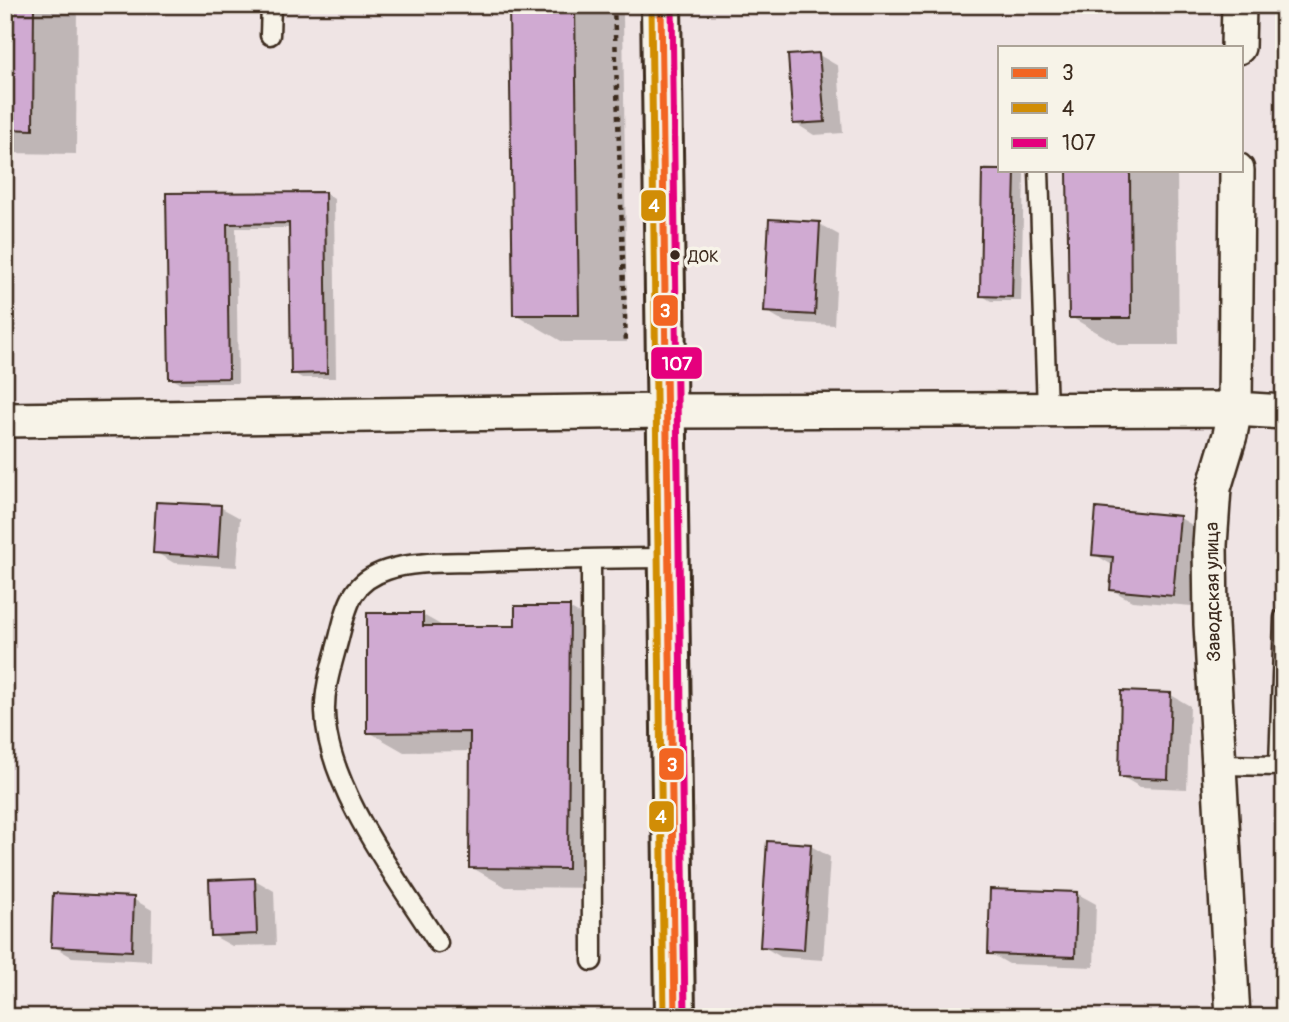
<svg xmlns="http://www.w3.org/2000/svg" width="1289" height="1022" font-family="Pangolin,sans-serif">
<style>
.shadow{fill:#0003}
.building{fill:#d0aad2;stroke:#3b2a1e;stroke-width:2}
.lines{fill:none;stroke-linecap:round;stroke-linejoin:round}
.service-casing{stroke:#3b2a1e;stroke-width:23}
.minor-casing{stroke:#3b2a1e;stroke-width:38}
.primary-casing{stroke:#3b2a1e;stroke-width:44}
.path{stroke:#3b2a1e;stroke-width:4.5;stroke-dasharray:5 5;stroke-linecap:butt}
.service{stroke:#f7f3e8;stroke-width:18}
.minor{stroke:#f7f3e8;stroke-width:33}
.primary{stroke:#f7f3e8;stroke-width:38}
.bus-1-casing{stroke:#f7f3e8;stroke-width:12}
.bus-2-casing{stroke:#f7f3e8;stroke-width:12}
.bus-3-casing{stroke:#f7f3e8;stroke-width:12}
.bus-1{stroke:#f26522;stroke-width:7}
.bus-2{stroke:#d18d06;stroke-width:7}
.bus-3{stroke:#e5007d;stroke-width:7}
.bus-dot{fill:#3b2a1e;stroke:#f7f3e8;stroke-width:2.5}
.labels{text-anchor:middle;stroke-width:7;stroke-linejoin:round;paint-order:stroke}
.bus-label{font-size:17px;fill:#3b2a1e;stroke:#f7f3e8;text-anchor:start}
.street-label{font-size:19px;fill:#3b2a1e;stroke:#f7f3e8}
.line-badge{stroke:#f7f3e8;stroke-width:2.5}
.badge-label{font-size:19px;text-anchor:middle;font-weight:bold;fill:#fff}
</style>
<rect width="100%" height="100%" fill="#efe4e4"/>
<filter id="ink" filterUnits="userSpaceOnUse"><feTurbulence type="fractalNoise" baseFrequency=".0143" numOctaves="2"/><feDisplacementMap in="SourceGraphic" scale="14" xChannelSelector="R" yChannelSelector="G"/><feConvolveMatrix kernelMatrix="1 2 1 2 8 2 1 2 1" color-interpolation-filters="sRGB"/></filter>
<g filter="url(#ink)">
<g class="shadow">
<path d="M 5,5 L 77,5 L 76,154 L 5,153 Z"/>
<path d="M 511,5 L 608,5 L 623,14 L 627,342 L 563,342 L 515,314 Z"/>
<path d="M 819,55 L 838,66 L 843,133 L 814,135 L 795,123 Z"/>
<path d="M 984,168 L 1017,170 L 1024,174 L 1021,301 L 991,301 L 981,295 Z"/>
<path d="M 1069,170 L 1177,170 L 1179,345 L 1119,345 L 1071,317 Z"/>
<path d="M 325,193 L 334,199 L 336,378 L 302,378 L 293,373 L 291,228 L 236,228 L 238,383 L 180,383 L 170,378 L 168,195 Z"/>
<path d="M 819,224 L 839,235 L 834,325 L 785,322 L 766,311 Z"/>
<path d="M 220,507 L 240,518 L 237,567 L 174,563 L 155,552 Z"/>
<path d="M 1180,518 L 1199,529 L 1192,606 L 1132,601 L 1112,590 L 1114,566 L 1094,554 Z"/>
<path d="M 5,530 L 10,533 L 10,579 L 5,579 Z"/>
<path d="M 569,608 L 604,628 L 603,888 L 506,887 L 471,867 L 472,751 L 404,752 L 369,732 L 423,615 L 446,628 L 517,628 Z"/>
<path d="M 5,694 L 13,698 L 5,758 Z"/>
<path d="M 1171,695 L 1190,706 L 1187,789 L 1140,787 L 1121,776 Z"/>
<path d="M 811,846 L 830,857 L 823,960 L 781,957 L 762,946 Z"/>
<path d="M 255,880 L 274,891 L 276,945 L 232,946 L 212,935 Z"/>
<path d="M 1076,893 L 1096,904 L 1094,967 L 1009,964 L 990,953 Z"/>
<path d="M 133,899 L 152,910 L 151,961 L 72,957 L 53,946 Z"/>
</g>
<g class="building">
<path d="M 5,5 L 34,5 L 33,130 L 5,129 Z"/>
<path d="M 509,5 L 575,5 L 579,315 L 513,315 Z"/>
<path d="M 819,53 L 825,122 L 793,124 L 788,55 Z"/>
<path d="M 982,170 L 1015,170 L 1012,297 L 980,296 Z"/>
<path d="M 1067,170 L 1130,170 L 1131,318 L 1069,318 Z"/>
<path d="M 325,192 L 327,373 L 291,374 L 289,223 L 227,224 L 229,378 L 169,379 L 166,193 Z"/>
<path d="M 769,219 L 820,222 L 815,315 L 764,312 Z"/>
<path d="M 156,502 L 221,505 L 218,557 L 153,553 Z"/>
<path d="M 1096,508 L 1180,516 L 1173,596 L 1110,590 L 1113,557 L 1092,555 Z"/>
<path d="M 515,606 L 570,606 L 568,869 L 469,868 L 470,732 L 367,733 L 367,613 L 423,613 L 423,626 L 515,626 Z"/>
<path d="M 1121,691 L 1171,693 L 1168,779 L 1119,777 Z"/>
<path d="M 767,841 L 811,844 L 804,950 L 760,947 Z"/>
<path d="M 255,878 L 257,934 L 211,936 L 209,880 Z"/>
<path d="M 990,889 L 1077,892 L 1075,957 L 988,954 Z"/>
<path d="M 53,893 L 134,897 L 132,951 L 51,947 Z"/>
</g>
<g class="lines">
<g class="service-casing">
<g id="service">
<path d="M 270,35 L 271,5"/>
<path d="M 1039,170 L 1047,410"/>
<path d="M 591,560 L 592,961"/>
<path d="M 1219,765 L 1284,766"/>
<path d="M 1279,766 L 1284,618"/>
<path d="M 438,943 C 398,880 327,788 325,712 C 324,685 334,659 340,634 C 348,602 353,581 387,570 C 414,561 448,563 477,562 C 541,560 604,558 668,558"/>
</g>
</g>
<g class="minor-casing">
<g id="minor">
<path d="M 1238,47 L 1239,5"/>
<path d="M 5,420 L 667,411 L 1235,409 L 1284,412"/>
<path d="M 1233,1017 L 1211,624 L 1210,545 L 1214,488 L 1230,435 L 1235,409 L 1237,170"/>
</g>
</g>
<g class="primary-casing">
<path id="primary" d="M 661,5 L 675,1017"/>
</g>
<path class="path" d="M 614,5 L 626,344"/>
<use href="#service" class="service"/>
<use href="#minor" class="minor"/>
<use href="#primary" class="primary"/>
<g class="bus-1-casing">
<path id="bus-1" d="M 661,5 L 675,1017"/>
</g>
<g class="bus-2-casing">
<path id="bus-2" d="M 651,5 L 664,1017"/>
</g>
<g class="bus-3-casing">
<path id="bus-3" d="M 672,5 L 685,1017"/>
</g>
<use href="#bus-1" class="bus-1"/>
<use href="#bus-2" class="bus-2"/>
<use href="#bus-3" class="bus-3"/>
</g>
</g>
<circle class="bus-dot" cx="675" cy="255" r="6"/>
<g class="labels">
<g class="bus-label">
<text x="688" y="262">ДОК</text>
</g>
<g class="street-label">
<text transform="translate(1212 592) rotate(-91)" y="7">Заводская улица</text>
</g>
</g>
<g class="line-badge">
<rect x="640" y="189" width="27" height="33" rx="7" fill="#d18d06"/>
<rect x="652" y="294" width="27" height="33" rx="7" fill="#f26522"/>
<rect x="650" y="346" width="53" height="34" rx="7" fill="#e5007d"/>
<rect x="658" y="747" width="27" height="34" rx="7" fill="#f26522"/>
<rect x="648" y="800" width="27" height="33" rx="7" fill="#d18d06"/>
</g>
<g class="badge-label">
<text x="654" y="212">4</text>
<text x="665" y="317">3</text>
<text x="677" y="370">107</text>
<text x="672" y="771">3</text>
<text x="661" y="823">4</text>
</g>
<rect width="1289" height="1022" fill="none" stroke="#f7f3e8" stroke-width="28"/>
<rect x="14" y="14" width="1261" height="994" fill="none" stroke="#3b2a1e" stroke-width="2.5" filter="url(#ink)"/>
<rect x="998" y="46" width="245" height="126" fill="#f7f3e8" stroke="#aca397" stroke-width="2"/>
<rect x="1012" y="68" width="35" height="10" fill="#f26522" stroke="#aca397" stroke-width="2"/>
<text x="1062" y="80" font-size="21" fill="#3b2a1e">3</text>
<rect x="1012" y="103" width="35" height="10" fill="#d18d06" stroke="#aca397" stroke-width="2"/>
<text x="1062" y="116" font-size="21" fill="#3b2a1e">4</text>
<rect x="1012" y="138" width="35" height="10" fill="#e5007d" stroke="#aca397" stroke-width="2"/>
<text x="1062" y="150" font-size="21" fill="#3b2a1e">107</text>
</svg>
